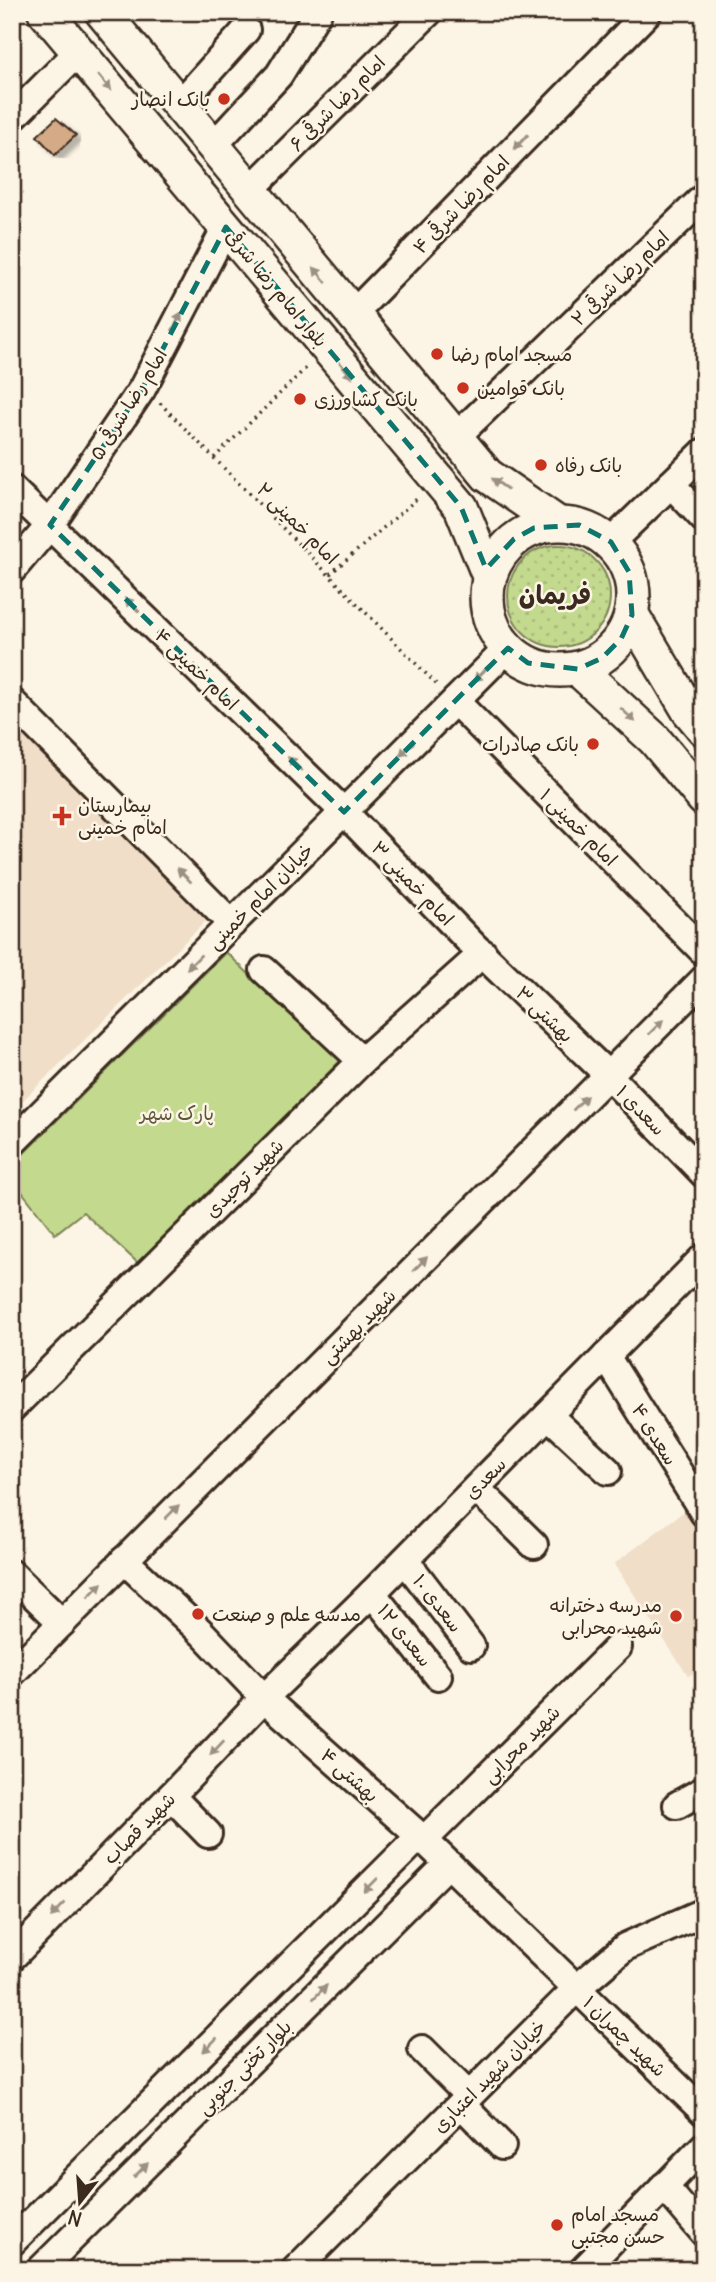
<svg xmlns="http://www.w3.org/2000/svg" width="716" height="2282" font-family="Delius,'Playpen Sans Arabic',sans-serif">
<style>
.built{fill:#f0dec8}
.grass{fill:url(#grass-dots);stroke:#7e8256;stroke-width:2}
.park{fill:#c2d98e;stroke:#7e8256;stroke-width:2}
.building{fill:#d5aa86;stroke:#3b2a1e;stroke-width:2;filter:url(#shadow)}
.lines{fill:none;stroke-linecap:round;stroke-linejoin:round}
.minor-casing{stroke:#3b2a1e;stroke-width:32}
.major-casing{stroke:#3b2a1e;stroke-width:38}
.path{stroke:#3b2a1e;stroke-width:3.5;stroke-dasharray:2 5;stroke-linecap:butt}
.minor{stroke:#fcf5e5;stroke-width:26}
.major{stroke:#fcf5e5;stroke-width:33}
.oneway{fill:#9c9082}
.marked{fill:none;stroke:#0f766e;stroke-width:5;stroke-dasharray:14 9;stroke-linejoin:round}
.poi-dot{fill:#c8321e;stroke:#fcf5e5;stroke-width:2.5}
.labels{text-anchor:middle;stroke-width:5;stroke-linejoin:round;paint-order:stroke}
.poi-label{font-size:19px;fill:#3b2a1e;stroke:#fcf5e5;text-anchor:start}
.street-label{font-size:19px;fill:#3b2a1e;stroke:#fcf5e5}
.park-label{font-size:19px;fill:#5d563a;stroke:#fcf5e5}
.district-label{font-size:26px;font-weight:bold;fill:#3b2a1e;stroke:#fcf5e5}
</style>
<defs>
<pattern id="grass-dots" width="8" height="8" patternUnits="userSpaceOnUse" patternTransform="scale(1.75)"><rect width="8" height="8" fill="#c2d98e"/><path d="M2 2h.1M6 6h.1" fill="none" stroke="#a8ba7a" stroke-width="1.8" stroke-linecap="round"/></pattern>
<filter id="shadow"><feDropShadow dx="6" dy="6" stdDeviation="2" flood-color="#0004"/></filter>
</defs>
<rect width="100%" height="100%" fill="#fcf5e5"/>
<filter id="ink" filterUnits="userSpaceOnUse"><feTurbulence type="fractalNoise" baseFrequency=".0143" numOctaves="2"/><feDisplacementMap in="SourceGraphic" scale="14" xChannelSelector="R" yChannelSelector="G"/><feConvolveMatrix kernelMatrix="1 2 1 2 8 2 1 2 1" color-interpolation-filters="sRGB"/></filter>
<g filter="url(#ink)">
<g class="built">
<path d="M 12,716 L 210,917 L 12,1111 Z"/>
<path d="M 687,1509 L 704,1536 L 704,1668 L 688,1676 L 614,1564 Z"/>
</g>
<circle class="grass" cx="559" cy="596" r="51"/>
<path class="park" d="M 226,952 L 340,1061 L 139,1264 L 83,1212 L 55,1234 L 12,1179 L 12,1165 Z"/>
<path class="building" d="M 56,118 L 76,135 L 55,155 L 37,136 Z"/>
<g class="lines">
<g class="minor-casing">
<g id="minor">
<path d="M 179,105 L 246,30"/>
<path d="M 12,118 L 78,52"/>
<path d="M 213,146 L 279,75 L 318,12"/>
<path d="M 250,190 L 429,12"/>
<path d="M 353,314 L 648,12"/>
<path d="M 456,437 L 704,197"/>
<path d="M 671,484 L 704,519"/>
<path d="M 12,489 L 344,812 L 473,945 L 608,1075 L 704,1174"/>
<path d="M 611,542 L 704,452"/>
<path d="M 12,570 L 50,525 L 142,389 L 226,227"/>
<path d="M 455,701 L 704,952"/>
<path d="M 12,702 L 232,924"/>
<path d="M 264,970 L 362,1061"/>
<path d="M 12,1143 L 508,648"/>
<path d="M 606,1356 L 704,1513"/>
<path d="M 12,1408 L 362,1061 L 483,953"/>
<path d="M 548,1415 L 608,1471"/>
<path d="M 476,1488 L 534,1545"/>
<path d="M 124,1560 L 202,1633 L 264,1698 L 424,1840 L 704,2112"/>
<path d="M 405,1560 L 471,1646"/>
<path d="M 12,1574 L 62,1623"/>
<path d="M 372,1593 L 438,1676"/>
<path d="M 12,1673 L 704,979"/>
<path d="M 171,1796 L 208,1834"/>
<path d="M 677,1805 L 704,1790"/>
<path d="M 424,1840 L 618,1647"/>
<path d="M 12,1957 L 171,1796 L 264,1698 L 372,1593 L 704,1257"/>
<path d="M 422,2049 L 469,2096"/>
<path d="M 461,2104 L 502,2146"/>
<path d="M 664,2186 L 704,2233"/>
<path d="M 12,2242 L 419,1837"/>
<path d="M 40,2270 L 448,1864"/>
<path d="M 295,2270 L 576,1989 L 625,1947 L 704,1912"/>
<path d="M 583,2270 L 704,2146"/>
</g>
</g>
<g class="major-casing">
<g id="major">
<path d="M 45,12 L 461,507 L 489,576"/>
<path d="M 102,12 L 487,475 L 557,523"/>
<circle cx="560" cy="597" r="73"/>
<path d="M 632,615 L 689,711 L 704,729"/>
<path d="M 578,669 L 654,739 L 704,799"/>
</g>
</g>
<g class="path">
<path d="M 160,403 L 439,687"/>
<path d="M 214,458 L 308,366"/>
<path d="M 330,574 L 419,497"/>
</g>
<use href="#minor" class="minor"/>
<use href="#major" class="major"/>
</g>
<defs><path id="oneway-solid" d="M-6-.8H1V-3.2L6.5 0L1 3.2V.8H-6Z" transform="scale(1.75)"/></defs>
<g class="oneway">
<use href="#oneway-solid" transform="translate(105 83) rotate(50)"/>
<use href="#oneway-solid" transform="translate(521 142) rotate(134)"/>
<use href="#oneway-solid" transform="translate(320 275) rotate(-130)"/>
<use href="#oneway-solid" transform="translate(177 322) rotate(-62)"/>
<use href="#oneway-solid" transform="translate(346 370) rotate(50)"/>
<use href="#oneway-solid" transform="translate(500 484) rotate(-145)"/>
<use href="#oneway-solid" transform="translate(132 605) rotate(-136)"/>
<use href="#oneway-solid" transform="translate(481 674) rotate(135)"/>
<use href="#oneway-solid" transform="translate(628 715) rotate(43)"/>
<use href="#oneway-solid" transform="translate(407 749) rotate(135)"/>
<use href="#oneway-solid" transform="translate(295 764) rotate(-136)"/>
<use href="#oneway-solid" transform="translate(184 875) rotate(-135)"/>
<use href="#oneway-solid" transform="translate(194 962) rotate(135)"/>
<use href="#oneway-solid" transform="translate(656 1027) rotate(-45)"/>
<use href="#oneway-solid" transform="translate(580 1103) rotate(-45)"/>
<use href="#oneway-solid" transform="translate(420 1264) rotate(-45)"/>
<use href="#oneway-solid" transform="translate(172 1512) rotate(-45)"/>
<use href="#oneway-solid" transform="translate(95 1590) rotate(-45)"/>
<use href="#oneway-solid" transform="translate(217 1748) rotate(133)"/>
<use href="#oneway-solid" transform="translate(371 1885) rotate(135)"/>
<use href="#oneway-solid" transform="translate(58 1910) rotate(135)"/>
<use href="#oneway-solid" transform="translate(320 1992) rotate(-45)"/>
<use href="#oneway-solid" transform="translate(210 2045) rotate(135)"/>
<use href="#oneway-solid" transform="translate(141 2170) rotate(-45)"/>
</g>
</g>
<path class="marked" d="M 226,227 L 461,507 L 486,569 L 514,539 L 534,528 L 579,525 L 611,542 L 629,572 L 632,615 L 621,639 L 602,658 L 578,669 L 528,663 L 508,648 L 344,812 L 50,525 L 142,389 Z"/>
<g class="poi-dot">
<circle cx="224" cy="99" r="7"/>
<circle cx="437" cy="354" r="7"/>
<circle cx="463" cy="388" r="7"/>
<circle cx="300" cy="399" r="7"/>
<circle cx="541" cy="465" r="7"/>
<circle cx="593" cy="744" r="7"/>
<path d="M58.5 805.5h7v7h7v7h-7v7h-7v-7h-7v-7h7z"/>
<circle cx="198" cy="1614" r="7"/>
<circle cx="676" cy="1616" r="7"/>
<circle cx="557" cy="2225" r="7"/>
</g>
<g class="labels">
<g class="poi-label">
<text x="210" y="106" text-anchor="end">بانک انصار</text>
<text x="451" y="361">مسجد امام رضا</text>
<text x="477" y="395">بانک قوامین</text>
<text x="314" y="406">بانک کشاورزی</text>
<text x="555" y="472">بانک رفاه</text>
<text x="579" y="751" text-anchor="end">بانک صادرات</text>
<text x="78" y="812">بیمارستان<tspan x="78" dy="22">امام خمینی</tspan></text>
<text x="662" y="1612" text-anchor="end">مدرسه دخترانه<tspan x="662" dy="22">شهید محرابی</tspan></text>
<text x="212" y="1621">مدسه علم و صنعت</text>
<text x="571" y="2221">مسجد امام<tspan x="571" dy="22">حسن مجتبی</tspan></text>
</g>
<g class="street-label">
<text transform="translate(337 103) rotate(-45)" y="7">امام رضا شرقی ۶</text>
<text transform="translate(461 204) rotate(-46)" y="7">امام رضا شرقی ۴</text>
<text transform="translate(620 278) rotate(-44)" y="7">امام رضا شرقی ۲</text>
<text transform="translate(277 288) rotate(50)" y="7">بلوار امام رضا شرقی</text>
<text transform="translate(128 404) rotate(-58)" y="7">امام رضا شرقی ۵</text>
<text transform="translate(298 523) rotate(45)" y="7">امام خمینی ۲</text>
<text transform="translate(197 669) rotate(44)" y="7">امام خمینی ۴</text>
<text transform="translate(579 827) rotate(45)" y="7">امام خمینی ۱</text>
<text transform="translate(413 883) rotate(46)" y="7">امام خمینی ۳</text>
<text transform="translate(260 896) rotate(-45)" y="7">خیابان امام خمینی</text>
<text transform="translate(545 1014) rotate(44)" y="7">بهشتی ۳</text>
<text transform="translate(641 1110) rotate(46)" y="7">سعدی ۱</text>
<text transform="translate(244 1178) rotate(-45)" y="7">شهید توحیدی</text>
<text transform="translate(358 1326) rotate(-45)" y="7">شهید بهشتی</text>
<text transform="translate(655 1434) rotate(58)" y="7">سعدی ۴</text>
<text transform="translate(485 1478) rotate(-45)" y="7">سعدی</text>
<text transform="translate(438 1603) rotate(52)" y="7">سعدی ۱۰</text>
<text transform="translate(405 1635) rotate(51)" y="7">سعدی ۱۲</text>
<text transform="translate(521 1744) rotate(-45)" y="7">شهید محرابی</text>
<text transform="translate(350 1775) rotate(42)" y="7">بهشتی ۴</text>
<text transform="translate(139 1828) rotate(-45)" y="7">شهید قصاب</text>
<text transform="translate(625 2036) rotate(44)" y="7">شهید چمران ۱</text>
<text transform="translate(244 2067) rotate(-45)" y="7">بلوار تختی جنوبی</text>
<text transform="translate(489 2076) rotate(-45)" y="7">خیابان شهید اعتباری</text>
</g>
<g class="park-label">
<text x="177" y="1120">پارک شهر</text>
</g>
<g class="district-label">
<text x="555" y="604">فریمان</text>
</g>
</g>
<rect width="716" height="2282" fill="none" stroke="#fcf5e5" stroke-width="42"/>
<rect x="21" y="21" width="674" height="2240" fill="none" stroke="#3b2a1e" stroke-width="2.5" filter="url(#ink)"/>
<g transform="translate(80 2202) rotate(197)" stroke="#fcf5e5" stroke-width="5" paint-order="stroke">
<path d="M0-5L12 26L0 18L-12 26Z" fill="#3b2a1e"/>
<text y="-10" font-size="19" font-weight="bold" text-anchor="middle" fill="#3b2a1e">N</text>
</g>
</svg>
